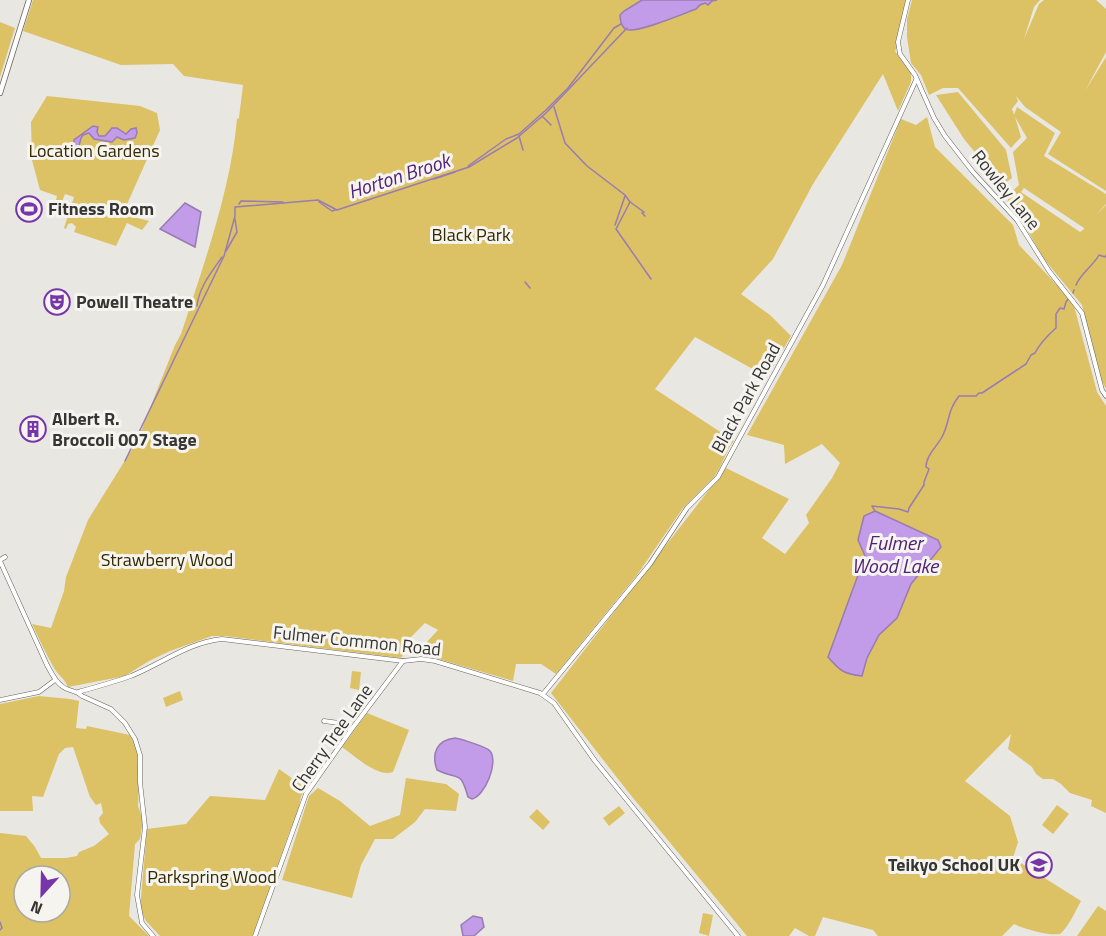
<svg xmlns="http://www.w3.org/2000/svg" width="1106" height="936" font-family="'Titillium Web',sans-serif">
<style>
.green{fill:#dcc165;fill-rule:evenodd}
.water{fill:#c29be9;stroke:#987cb2;stroke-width:1.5}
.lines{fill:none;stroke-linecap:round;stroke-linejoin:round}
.stream{stroke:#987cb2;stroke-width:1.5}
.minor-casing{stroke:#64625e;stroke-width:5}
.tertiary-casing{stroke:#64625e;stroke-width:6}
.minor{stroke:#fff;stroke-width:4}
.tertiary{stroke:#fff;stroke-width:4.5}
.labels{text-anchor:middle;stroke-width:6;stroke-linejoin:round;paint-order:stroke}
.park-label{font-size:18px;fill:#342900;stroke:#f6f4ef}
.street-label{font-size:18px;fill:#363533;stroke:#f6f4ef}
.poi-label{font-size:18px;font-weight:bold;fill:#363533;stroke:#f6f4ef;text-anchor:start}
.water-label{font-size:20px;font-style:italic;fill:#53207a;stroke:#f6f4ef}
</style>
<rect width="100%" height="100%" fill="#e9e7e2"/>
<g class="green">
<path d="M 33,0 L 908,0 L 898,45 L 895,51 L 911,73 L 911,82 L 898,111 L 883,74 L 813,184 L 773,259 L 741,294 L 770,315 L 791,336 L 767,377 L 695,337 L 655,389 L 734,441 L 730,446 L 720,467 L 715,476 L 683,508 L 637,575 L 556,674 L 541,664 L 516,664 L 513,681 L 428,656 L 425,644 L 438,630 L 425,623 L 403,645 L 407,649 L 401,658 L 225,636 L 212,636 L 170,651 L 149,661 L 125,676 L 68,687 C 65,679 58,675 54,668 C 46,654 39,639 32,624 L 51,628 L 64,591 L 66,577 L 88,520 L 137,441 L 175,345 L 181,334 C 203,267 231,189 237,119 L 239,118 L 243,85 L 184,76 L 173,64 L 121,65 L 23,31 Z"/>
<path d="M 912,0 L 1040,0 L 1034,7 L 1024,39 L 1039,4 L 1044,0 L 1096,0 L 1106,9 L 1106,52 L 1085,91 L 1106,57 L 1106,191 L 1048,154 L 1061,132 L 1025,107 L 1016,96 L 1018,101 L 1012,109 L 1014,115 L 1017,107 L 1055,133 L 1044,156 L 1106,194 L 1106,204 L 1096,215 L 1106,205 L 1106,389 L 1101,379 L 1082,305 L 1044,259 L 1024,224 L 1007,204 L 1009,194 L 1019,185 L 1013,152 L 1027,138 L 1015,117 L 1021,137 L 1011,148 L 958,88 L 943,88 L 929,95 L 921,75 L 911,63 L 907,37 L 907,19 ZM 1024,188 L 1084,228 L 1084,229 L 1080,232 L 1021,192 Z"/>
<path d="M 0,22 L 15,28 L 0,77 Z"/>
<path d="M 958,92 L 1006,150 L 1012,178 L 1002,185 L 964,139 L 936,95 Z"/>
<path d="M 47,96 L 140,106 L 157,113 L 160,130 L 128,202 L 126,215 L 149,221 L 142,230 L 127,223 L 116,246 L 74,232 L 76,227 L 72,223 L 68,224 L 66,229 L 64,228 L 74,197 L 65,194 L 62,202 L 56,200 L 57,196 L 40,190 L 32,160 L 31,122 Z"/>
<path d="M 927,117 L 935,147 L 1013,225 L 1019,245 L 1073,302 L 1097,392 L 1106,406 L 1106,813 L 1091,806 L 1092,800 L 1070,793 L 1061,784 L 1053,779 L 1043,779 L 1036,774 L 1032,767 L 1008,749 L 1011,734 L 965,781 L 1010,816 L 1018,842 L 1013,858 L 1081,901 C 1076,910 1068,928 1060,934 C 1048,936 1025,929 1014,924 L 1002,936 L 878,936 L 873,930 L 823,917 L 815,936 L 809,936 L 795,928 L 789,936 L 747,936 L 629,793 L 551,693 L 726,468 L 789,499 L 762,538 L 785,554 L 809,523 L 806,515 L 832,478 L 840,463 L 822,444 L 785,464 L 784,445 L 747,435 L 842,265 L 901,119 L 916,125 Z"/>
<path d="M 352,671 L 361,672 L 359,690 L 350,688 Z"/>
<path d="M 180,691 L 183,700 L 166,707 L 163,698 Z"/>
<path d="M 39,696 L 70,699 L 79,701 L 76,728 L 86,729 L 87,726 L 130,735 L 137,749 L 139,786 L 138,806 L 143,820 L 140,839 L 135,844 L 129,916 L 149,936 L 0,936 L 0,833 L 26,836 L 35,847 L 41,858 L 66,858 L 77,856 L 79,852 L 94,846 L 109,834 L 100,823 L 99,818 L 103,813 L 101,803 L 96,805 L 90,797 L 73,747 L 65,748 L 59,754 L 43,797 L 32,796 L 33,811 L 0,811 L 0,704 ZM 24,876 L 60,876 L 60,912 L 24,912 Z"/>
<path d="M 367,713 L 409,730 L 393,772 C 378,778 355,756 342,747 Z"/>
<path d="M 279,769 L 307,789 L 301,796 L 298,813 L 289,833 L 254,934 L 252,936 L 160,936 L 146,921 L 140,909 L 147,829 L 186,824 L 210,796 L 265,800 Z"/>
<path d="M 406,778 L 446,784 L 459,794 L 456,811 L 425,809 L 415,822 L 393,839 L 375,839 L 361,865 L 352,898 L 282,880 L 309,796 L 318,788 L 340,801 L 370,826 L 400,815 Z"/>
<path d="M 1057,805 L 1069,814 L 1053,834 L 1042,825 Z"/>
<path d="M 619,806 L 625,813 L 609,826 L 603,818 Z"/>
<path d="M 537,809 L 550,822 L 543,830 L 529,817 Z"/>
<path d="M 1098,906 L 1106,911 L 1106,936 L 1077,936 Z"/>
<path d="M 703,913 L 713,915 L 709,936 L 699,933 Z"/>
</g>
<g class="water">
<path d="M 642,0 L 717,0 L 712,1 L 708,5 L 705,3 L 700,5 L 696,9 C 685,13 634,35 625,29 C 621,25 620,20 620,15 L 624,11 Z"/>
<path d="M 93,126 L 98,127 L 97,132 L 99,136 L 105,136 L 112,128 L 117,128 L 126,134 L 131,129 L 136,128 L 137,133 L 135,138 L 124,140 L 117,137 L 112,142 L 94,139 L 89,133 L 83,135 L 81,138 L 79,146 L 77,147 L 74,145 L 74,140 Z"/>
<path d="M 185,203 L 201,212 L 195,247 L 160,229 Z"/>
<path d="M 875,511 L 938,540 L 941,547 L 911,584 L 897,618 L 879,635 L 867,658 L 862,676 C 844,674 840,671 828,657 L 865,556 L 858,540 L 864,516 Z"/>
<path d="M 455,738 C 461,739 487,747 490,751 C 499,762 485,796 472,799 L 468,797 C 460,769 459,781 437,770 C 431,753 437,740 455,738 Z"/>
<path d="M 473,916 L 482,918 L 484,927 L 474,936 L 463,936 L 461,925 Z"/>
</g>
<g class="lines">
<g class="stream">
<path d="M 554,107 L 565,143 L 587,166 L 625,195 L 630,202 L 644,212 L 642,213 L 645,216"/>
<path d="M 543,117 L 551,125"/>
<path d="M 519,136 L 523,150"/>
<path d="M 468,166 L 506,139 L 519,134 L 546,110 L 568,88 L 614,28 L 621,24"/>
<path d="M 434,179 L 455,172"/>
<path d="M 319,202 L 332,211 L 335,210"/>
<path d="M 630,202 L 616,229 L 651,279"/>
<path d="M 239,204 L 241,201 L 283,202"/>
<path d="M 615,225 L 625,196"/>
<path d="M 226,251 L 237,232 L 235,219"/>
<path d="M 525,282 L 530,288"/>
<path d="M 1076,285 C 1080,274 1093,266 1099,255 L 1105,257 L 1106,255"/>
<path d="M 1073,293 L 1074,290"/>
<path d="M 197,306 C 199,287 211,273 222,257"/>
<path d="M 125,461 L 224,256 L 235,216 L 235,207 L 318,200 L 337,210 L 469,167 L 517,138 L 546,113 L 627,28"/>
<path d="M 875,511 L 872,506 L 899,509 L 908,512 L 909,508 L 924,485 L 924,482 L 929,469 L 926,467 C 926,456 937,446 942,437 C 950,422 947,411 959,396 L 976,396 L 979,393 L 982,393 L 1026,364 L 1031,355 L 1035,353 C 1040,343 1047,336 1056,328 L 1056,314 L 1060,308 L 1064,309 L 1066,302 L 1069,298"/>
<path d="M 0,922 L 2,928 L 0,930"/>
</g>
<g class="minor-casing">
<g id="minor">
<path d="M 908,0 L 898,42 L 900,54 L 915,75 L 934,118 L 945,136 L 973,172 L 1017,220 L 1049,271 L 1082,313 L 1102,390 L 1106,396"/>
<path d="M 58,308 L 64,293"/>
<path d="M 0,560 L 5,557"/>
<path d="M 0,561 L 47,665 C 52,674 57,685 67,689 C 74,692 77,691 82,696 L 111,709 L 125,723 L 135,739 L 140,755 L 140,782 L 145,827 L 137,895 L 142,923 L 153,936"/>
<path d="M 78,692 C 96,687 114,682 131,676 C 161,664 189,642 222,639 L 403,661 L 421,659 L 435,661 L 540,693 L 554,703 L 595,761 L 738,936"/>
<path d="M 543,694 L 650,564 L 687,508 L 718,477 L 823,285 L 916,80"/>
<path d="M 0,700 L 39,692 L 55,680"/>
<path d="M 324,721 L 339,723 L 351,730"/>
<path d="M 255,936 L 306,794 L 351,730 L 403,661"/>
</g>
</g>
<g class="tertiary-casing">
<path id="tertiary" d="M 0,93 L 29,0"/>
</g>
<use href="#minor" class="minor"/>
<use href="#tertiary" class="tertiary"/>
</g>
<defs>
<g id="stadium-ring" transform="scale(1.35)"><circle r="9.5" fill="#f6f4ef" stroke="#7735aa" stroke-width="1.5"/><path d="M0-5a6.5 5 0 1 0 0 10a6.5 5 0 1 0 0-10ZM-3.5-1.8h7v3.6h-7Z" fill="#7735aa"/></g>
<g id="theatre-ring" transform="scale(1.35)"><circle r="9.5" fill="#f6f4ef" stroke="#7735aa" stroke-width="1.5"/><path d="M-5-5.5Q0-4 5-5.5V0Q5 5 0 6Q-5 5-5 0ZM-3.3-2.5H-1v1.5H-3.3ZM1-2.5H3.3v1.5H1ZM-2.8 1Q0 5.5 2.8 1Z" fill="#7735aa"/></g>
<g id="building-ring" transform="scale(1.35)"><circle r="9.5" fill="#f6f4ef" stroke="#7735aa" stroke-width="1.5"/><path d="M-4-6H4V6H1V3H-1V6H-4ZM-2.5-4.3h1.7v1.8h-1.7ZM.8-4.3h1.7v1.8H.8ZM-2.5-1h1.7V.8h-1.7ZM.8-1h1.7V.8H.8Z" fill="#7735aa"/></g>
<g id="school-ring" transform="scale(1.35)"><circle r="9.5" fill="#f6f4ef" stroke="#7735aa" stroke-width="1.5"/><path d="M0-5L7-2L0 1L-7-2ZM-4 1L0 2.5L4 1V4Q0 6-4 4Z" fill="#7735aa"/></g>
</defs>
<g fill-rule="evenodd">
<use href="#stadium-ring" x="29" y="209"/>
<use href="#theatre-ring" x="57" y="302"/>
<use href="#building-ring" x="33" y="429"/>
<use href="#school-ring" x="1039" y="865"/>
</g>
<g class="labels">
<g class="park-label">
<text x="94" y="157">Location Gardens</text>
<text x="471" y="241">Black Park</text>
<text x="167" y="566">Strawberry Wood</text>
<text x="212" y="883">Parkspring Wood</text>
</g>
<g class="street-label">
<text transform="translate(1006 190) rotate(51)" y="6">Rowley Lane</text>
<text transform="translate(746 398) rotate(-61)" y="6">Black Park Road</text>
<text transform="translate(357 641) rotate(6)" y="6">Fulmer Common Road</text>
<text transform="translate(332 738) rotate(-55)" y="6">Cherry Tree Lane</text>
</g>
<g class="poi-label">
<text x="48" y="215">Fitness Room</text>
<text x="76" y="308">Powell Theatre</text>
<text x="52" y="425">Albert R.<tspan x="52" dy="21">Broccoli 007 Stage</tspan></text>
<text x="1020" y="871" text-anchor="end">Teikyo School UK</text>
</g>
<g class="water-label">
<text transform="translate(399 176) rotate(-18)" y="7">Horton Brook</text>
<text x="895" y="550">Fulmer<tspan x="895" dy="23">Wood Lake</tspan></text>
</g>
</g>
<g transform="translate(42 894) rotate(202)"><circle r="28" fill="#f6f4ef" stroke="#a9a8a4" stroke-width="1.5"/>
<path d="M0-4.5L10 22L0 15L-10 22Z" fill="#7735aa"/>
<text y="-9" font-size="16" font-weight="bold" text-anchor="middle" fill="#363533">N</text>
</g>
</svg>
